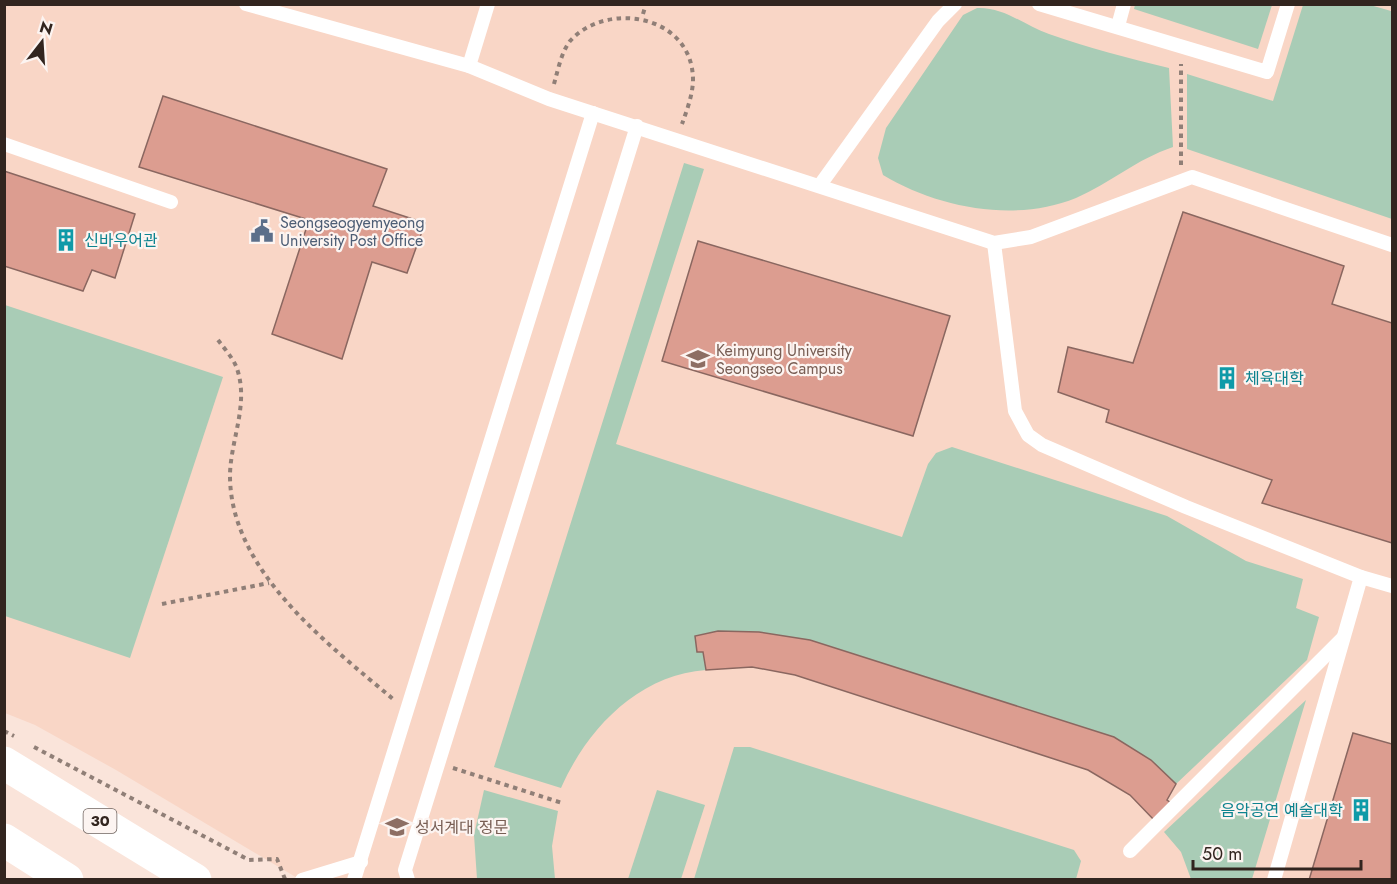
<svg xmlns="http://www.w3.org/2000/svg" width="1397" height="884" font-family="Jost,'Noto Sans KR',sans-serif">
<style>
.built{fill:#f9d6c6}
.green{fill:#a9ccb6}
.building{fill:#dc9d90;stroke:#8a6760;stroke-width:1.5}
.lines{fill:none;stroke-linecap:round;stroke-linejoin:round}
.path{stroke:#907f77;stroke-width:4;stroke-dasharray:4.5 4.5;stroke-linecap:butt}
.service{stroke:#fff;stroke-width:14}
.primary{stroke:#fff;stroke-width:33}
.labels{text-anchor:middle;stroke-width:4.5;stroke-linejoin:round;paint-order:stroke}
.shield{fill:#fcf4f1;stroke:#6f635e;stroke-width:1.5}
.shield-label{font-size:15px;font-weight:bold;fill:#32251f}
.service-label{font-size:16px;fill:#4e5e75;stroke:#fcf4f1;text-anchor:start}
.culture-label{font-size:16px;fill:#0d838f;stroke:#fcf4f1;text-anchor:start}
.education-label{font-size:16px;fill:#785e54;stroke:#fcf4f1;text-anchor:start}
</style>
<rect width="100%" height="100%" fill="#fae4da"/>
<path class="built" d="M 4,5 L 1392,5 L 1392,879 L 299,879 L 116,770 L 35,725 L 5,713 Z"/>
<g class="green">
<path d="M 1135,5 L 1272,4 L 1272,5 L 1258,49 L 1134,9 Z"/>
<path d="M 1303,5 L 1370,5 L 1391,11 L 1392,6 L 1392,219 L 1187,149 L 1187,74 L 1273,101 Z"/>
<path d="M 977,8 C 1005,7 1023,25 1049,34 C 1088,48 1128,58 1169,68 L 1173,147 C 1137,159 1110,183 1076,198 C 1015,223 938,208 883,175 L 878,158 L 886,128 L 963,15 Z"/>
<path d="M 684,163 L 704,169 L 616,444 L 902,537 L 928,464 L 936,453 L 952,447 L 1167,516 L 1246,561 L 1303,579 L 1296,608 L 1319,617 L 1307,660 L 1176,784 L 1151,760 L 1114,737 L 810,640 L 739,631 L 696,636 L 697,652 L 703,652 L 706,670 C 638,675 587,729 561,788 L 494,767 Z"/>
<path d="M 5,305 L 223,377 L 130,658 L 5,616 Z"/>
<path d="M 1306,700 L 1252,879 L 1191,879 L 1181,852 L 1164,832 Z"/>
<path d="M 734,747 L 750,747 L 1074,850 L 1081,861 L 1076,879 L 694,879 Z"/>
<path d="M 484,790 L 558,811 L 552,846 L 555,879 L 477,879 L 474,835 Z"/>
<path d="M 657,790 L 705,805 L 681,879 L 628,879 Z"/>
</g>
<g class="building">
<path d="M 163,96 L 387,169 L 373,206 L 425,223 L 407,273 L 372,262 L 342,359 L 272,334 L 309,220 L 139,167 Z"/>
<path d="M 4,171 L 135,214 L 115,278 L 92,270 L 83,291 L 4,266 Z"/>
<path d="M 1183,212 L 1344,266 L 1332,304 L 1392,323 L 1392,543 L 1262,503 L 1272,480 L 1106,422 L 1109,410 L 1058,392 L 1068,347 L 1133,363 Z"/>
<path d="M 698,241 L 950,316 L 913,436 L 662,361 Z"/>
<path d="M 718,631 L 759,632 L 810,640 L 1114,737 L 1151,760 L 1176,784 L 1167,800 L 1174,805 L 1155,821 L 1130,795 L 1088,770 L 795,675 L 752,667 L 706,670 L 703,652 L 697,652 L 695,636 Z"/>
<path d="M 1353,733 L 1392,744 L 1391,880 L 1309,880 Z"/>
</g>
<g class="lines">
<g class="path">
<path d="M 643,14 L 646,4"/>
<path d="M 554,84 C 558,70 561,53 570,41 C 607,0 692,15 693,79 C 693,94 687,110 682,124"/>
<path d="M 1181,165 L 1181,64"/>
<path d="M 218,340 C 224,348 232,357 236,366 C 250,402 231,438 230,474 C 229,570 327,643 393,699"/>
<path d="M 162,604 L 269,583"/>
<path d="M 4,731 L 14,736"/>
<path d="M 34,747 L 249,860 L 277,859 L 285,879"/>
<path d="M 453,768 L 562,803"/>
</g>
<g class="service">
<path d="M 246,4 L 469,66 L 549,99 L 994,243 L 1031,237 L 1192,177 L 1392,245"/>
<path d="M 1039,4 L 1267,72 L 1288,4"/>
<path d="M 1118,26 L 1124,4"/>
<path d="M 469,66 L 488,4"/>
<path d="M 4,144 L 171,202"/>
<path d="M 820,185 L 938,21 L 955,4"/>
<path d="M 994,243 L 1015,411 L 1028,435 L 1042,445 L 1186,507 L 1361,577 L 1392,586"/>
<path d="M 1130,851 L 1343,638"/>
<path d="M 302,880 L 361,862"/>
<path d="M 354,880 L 593,113"/>
<path d="M 408,880 L 405,870 L 637,126"/>
<path d="M 1274,880 L 1361,577"/>
</g>
<g class="primary">
<path d="M 4,763 L 195,880"/>
<path d="M 4,840 L 67,880"/>
</g>
</g>
<defs>
<g id="civic-bare" transform="scale(1.8)"><path d="M-.6-6.5H3V-4.5H.6V-3L4-1V1h2V6H-6V1h2V-1L-.6-3ZM-1.2 2.5V6h2.4V2.5Z" fill="#5c6f8a" stroke="#fcf4f1" stroke-width="2.5" paint-order="stroke"/></g>
<g id="building-bare" transform="scale(1.8)"><path d="M-4-6H4V6H1V3H-1V6H-4ZM-2.5-4.3h1.7v1.8h-1.7ZM.8-4.3h1.7v1.8H.8ZM-2.5-1h1.7V.8h-1.7ZM.8-1h1.7V.8H.8Z" fill="#0f9aa8" stroke="#fcf4f1" stroke-width="2.5" paint-order="stroke"/></g>
<g id="university-bare" transform="scale(1.8)"><path d="M0-5L7-2L0 1L-7-2ZM-4 1L0 2.5L4 1V4Q0 6-4 4Z" fill="#8d6e63" stroke="#fcf4f1" stroke-width="2.5" paint-order="stroke"/></g>
<g id="school-bare" transform="scale(1.8)"><path d="M0-5L7-2L0 1L-7-2ZM-4 1L0 2.5L4 1V4Q0 6-4 4Z" fill="#8d6e63" stroke="#fcf4f1" stroke-width="2.5" paint-order="stroke"/></g>
</defs>
<g fill-rule="evenodd">
<use href="#civic-bare" x="262" y="231"/>
<use href="#building-bare" x="66" y="240"/>
<use href="#university-bare" x="698" y="359"/>
<use href="#building-bare" x="1227" y="378"/>
<use href="#building-bare" x="1361" y="810"/>
<use href="#school-bare" x="397" y="827"/>
</g>
<g class="labels">
<rect class="shield" x="83.5" y="809" width="33" height="24" rx="4.5"/>
<g class="shield-label">
<text x="100" y="826">30</text>
</g>
<g class="service-label">
<text x="280" y="228">Seongseogyemyeong<tspan x="280" dy="18">University Post Office</tspan></text>
</g>
<g class="culture-label">
<text x="84" y="246">신바우어관</text>
<text x="1245" y="384">체육대학</text>
<text x="1343" y="816" text-anchor="end">음악공연 예술대학</text>
</g>
<g class="education-label">
<text x="716" y="356">Keimyung University<tspan x="716" dy="18">Seongseo Campus</tspan></text>
<text x="415" y="833">성서계대 정문</text>
</g>
</g>
<rect width="1397" height="884" fill="none" stroke="#32251f" stroke-width="12"/>
<g transform="translate(42 42) rotate(17)" stroke="#fcf4f1" stroke-width="4.5" paint-order="stroke">
<path d="M0-4.5L10 22L0 15L-10 22Z" fill="#32251f"/>
<text y="-9" font-size="16" font-weight="bold" text-anchor="middle" fill="#32251f">N</text>
</g>
<path d="M1193 860v9h168v-9" fill="none" stroke="#32251f" stroke-width="3"/>
<text x="1202" y="860" font-size="18" fill="#32251f" stroke="#fcf4f1" stroke-width="4.5" paint-order="stroke">50 m</text>
</svg>
